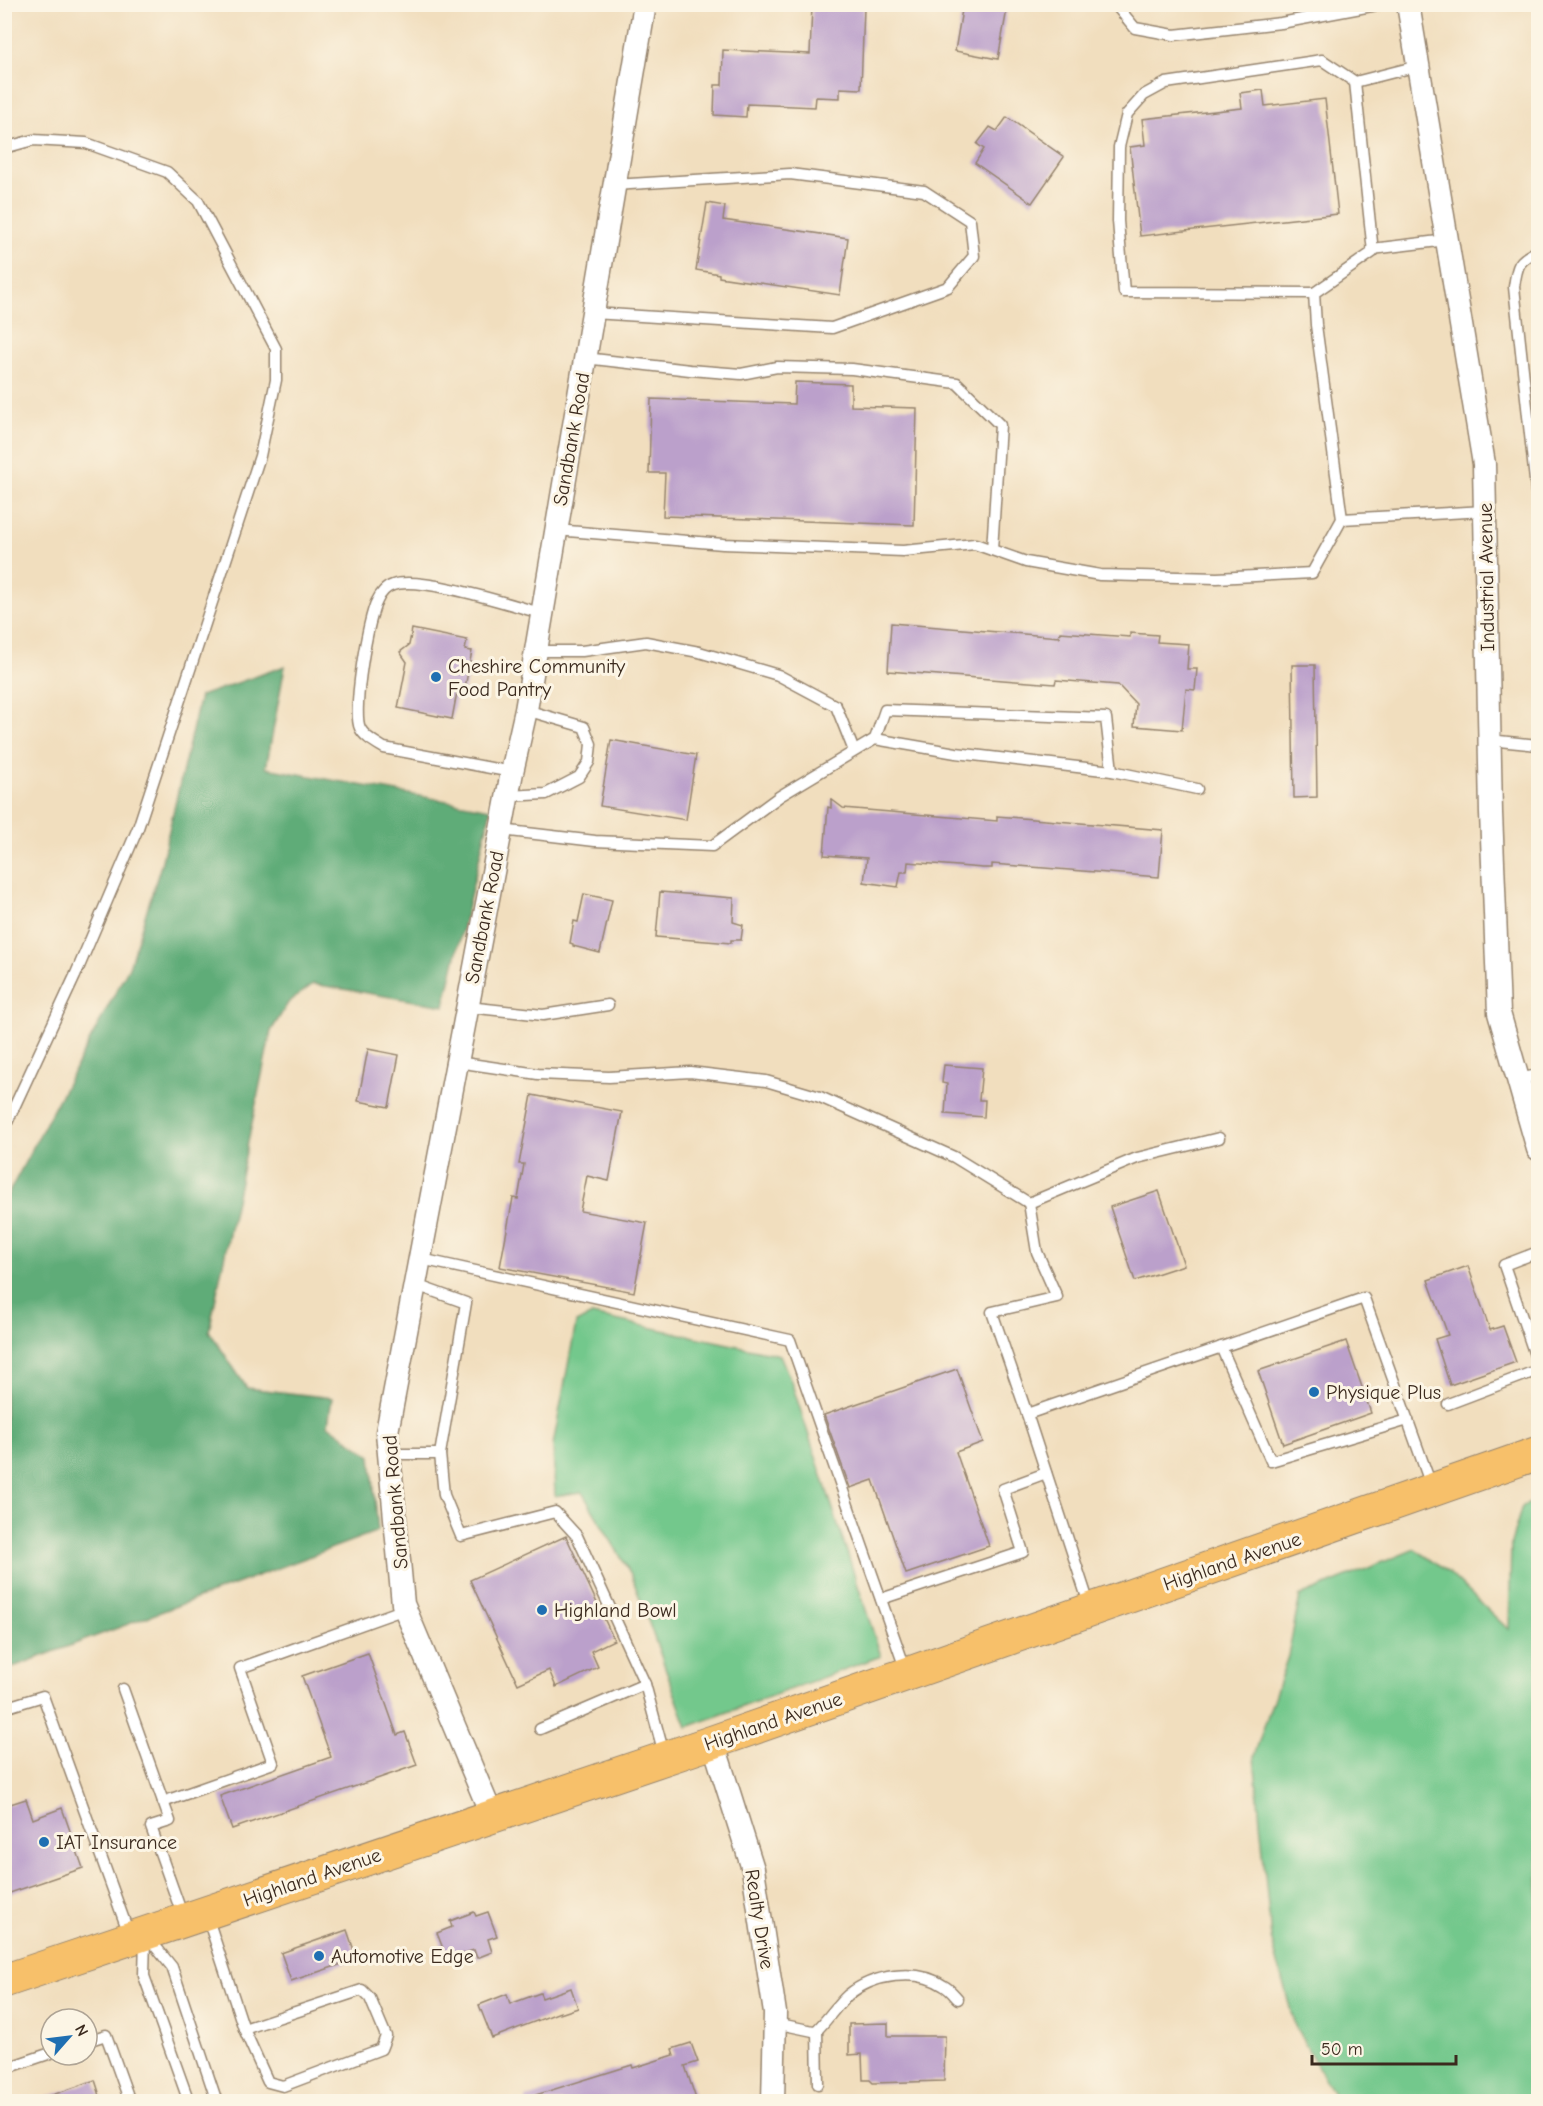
<svg xmlns="http://www.w3.org/2000/svg" width="1543" height="2106" font-family="'Comic Neue',sans-serif">
<style>
.green{fill:#73c88c;stroke:#577955;stroke-width:1.5}
.forest{fill:#5eac78;stroke:#4c6b4b;stroke-width:1.5}
.building{fill:#bba0cb}
.lines{fill:none;stroke-linecap:round;stroke-linejoin:round}
.lane-casing{stroke:#96846e;stroke-width:13}
.street-casing{stroke:#96846e;stroke-width:25}
.highway-casing{stroke:#96846e;stroke-width:35}
.lane{stroke:#fff;stroke-width:10}
.street{stroke:#fff;stroke-width:22}
.highway{stroke:#f7c06b;stroke-width:33}
.poi-dot{fill:#1f6fb2;stroke:#fcf5e5;stroke-width:2}
.labels{text-anchor:middle;stroke-width:6;stroke-linejoin:round;paint-order:stroke}
.street-label{font-size:20px;fill:#3b2a1e;stroke:#fcf5e5}
.poi-label{font-size:20px;fill:#3b2a1e;stroke:#fcf5e5;text-anchor:start}
</style>
<rect width="100%" height="100%" fill="#fcf5e5"/>
<filter id="ink" filterUnits="userSpaceOnUse"><feTurbulence type="fractalNoise" baseFrequency=".0167" numOctaves="2"/><feDisplacementMap in="SourceGraphic" scale="12" xChannelSelector="R" yChannelSelector="G"/><feConvolveMatrix kernelMatrix="1 2 1 2 8 2 1 2 1" color-interpolation-filters="sRGB"/></filter>
<filter id="wash" filterUnits="userSpaceOnUse"><feTurbulence type="fractalNoise" baseFrequency=".008" numOctaves="4" result="noise"/><feDisplacementMap in="SourceGraphic" scale="24" xChannelSelector="R" yChannelSelector="G"/><feGaussianBlur stdDeviation="1.35" result="paint"/><feColorMatrix in="noise" values="0 0 0 0 0 0 0 0 0 0 0 0 0 0 0 0 0 1.4 0 .05"/><feComposite in="paint" operator="in"/></filter>
<g filter="url(#wash)">
<rect width="100%" height="100%" fill="#f1debe"/>
<g class="green">
<path d="M 592,1315 L 780,1355 L 791,1381 L 881,1656 L 687,1727 L 631,1574 L 582,1492 L 555,1496 L 553,1445 L 576,1323 Z"/>
<path d="M 1538,1501 L 1538,2101 L 1337,2101 L 1295,2026 L 1271,1938 L 1254,1756 L 1288,1656 L 1300,1596 L 1415,1549 L 1449,1573 L 1509,1630 L 1511,1543 L 1522,1506 Z"/>
</g>
<path class="forest" d="M 285,666 L 266,768 L 491,809 L 444,1006 L 313,984 L 288,1003 L 271,1031 L 209,1331 L 247,1388 L 332,1398 L 328,1425 L 371,1456 L 378,1531 L 5,1670 L 5,1200 L 129,967 L 161,865 L 200,696 Z"/>
<g id="blocks">
<g class="building">
<path d="M 963,4 L 1008,4 L 998,59 L 955,51 Z"/>
<path d="M 812,6 L 864,8 L 861,89 L 840,88 L 840,98 L 816,97 L 815,107 L 747,104 L 746,117 L 714,115 L 715,85 L 722,85 L 723,50 L 810,54 Z"/>
<path d="M 1263,90 L 1265,106 L 1325,99 L 1338,214 L 1140,236 L 1130,147 L 1145,145 L 1142,119 L 1242,108 L 1240,93 Z"/>
<path d="M 1007,117 L 1064,157 L 1032,203 L 975,163 L 984,149 L 977,144 L 990,127 L 997,131 Z"/>
<path d="M 707,203 L 725,206 L 723,220 L 848,238 L 840,295 L 719,277 L 719,274 L 696,270 Z"/>
<path d="M 795,382 L 851,384 L 851,406 L 917,408 L 914,525 L 663,516 L 665,473 L 649,473 L 651,399 L 794,404 Z"/>
<path d="M 891,623 L 1059,637 L 1060,632 L 1130,637 L 1130,633 L 1158,635 L 1157,642 L 1189,644 L 1187,669 L 1197,669 L 1195,690 L 1186,689 L 1182,730 L 1134,726 L 1136,704 L 1118,685 L 1056,680 L 1055,684 L 888,671 Z"/>
<path d="M 412,629 L 467,640 L 465,650 L 472,651 L 464,693 L 457,692 L 452,719 L 398,708 L 407,662 L 400,652 L 409,645 Z"/>
<path d="M 1292,665 L 1315,665 L 1317,797 L 1294,798 Z"/>
<path d="M 611,740 L 696,755 L 686,820 L 600,806 Z"/>
<path d="M 831,799 L 843,808 L 997,821 L 997,816 L 1163,830 L 1159,877 L 992,864 L 992,868 L 983,868 L 908,862 L 907,872 L 901,872 L 898,887 L 864,882 L 867,858 L 824,855 L 828,807 L 831,808 Z"/>
<path d="M 660,892 L 734,898 L 733,922 L 743,925 L 741,940 L 731,940 L 731,943 L 656,937 Z"/>
<path d="M 584,894 L 612,900 L 600,953 L 573,946 L 573,944 L 570,943 L 574,921 L 578,922 Z"/>
<path d="M 368,1049 L 399,1055 L 389,1107 L 358,1101 Z"/>
<path d="M 944,1065 L 982,1068 L 979,1100 L 985,1100 L 984,1117 L 945,1114 L 947,1084 L 942,1083 Z"/>
<path d="M 532,1095 L 622,1112 L 609,1181 L 587,1176 L 580,1211 L 647,1223 L 634,1292 L 500,1267 L 513,1198 L 518,1199 L 524,1164 L 519,1164 Z"/>
<path d="M 1159,1191 L 1184,1265 L 1135,1281 L 1110,1207 Z"/>
<path d="M 1468,1266 L 1490,1330 L 1503,1326 L 1516,1362 L 1450,1385 L 1435,1339 L 1448,1335 L 1428,1280 Z"/>
<path d="M 1346,1341 L 1371,1413 L 1283,1444 L 1258,1371 Z"/>
<path d="M 957,1369 L 983,1442 L 956,1452 L 989,1546 L 906,1574 L 873,1480 L 850,1488 L 824,1415 Z"/>
<path d="M 566,1536 L 614,1640 L 591,1651 L 598,1667 L 556,1687 L 549,1670 L 518,1684 L 470,1580 Z"/>
<path d="M 368,1653 L 397,1735 L 405,1732 L 417,1765 L 232,1829 L 220,1796 L 331,1757 L 302,1676 Z"/>
<path d="M 26,1799 L 33,1819 L 62,1808 L 83,1868 L 4,1895 L 4,1806 Z"/>
<path d="M 474,1912 L 476,1916 L 488,1912 L 497,1936 L 488,1939 L 492,1952 L 477,1958 L 474,1950 L 447,1959 L 437,1933 L 452,1927 L 450,1921 Z"/>
<path d="M 347,1930 L 357,1959 L 291,1981 L 281,1953 Z"/>
<path d="M 571,1988 L 578,2008 L 560,2014 L 560,2012 L 492,2038 L 479,2005 L 507,1994 L 510,2004 L 540,1993 L 542,1998 Z"/>
<path d="M 888,2023 L 888,2036 L 945,2036 L 944,2081 L 873,2083 L 870,2080 L 863,2080 L 862,2054 L 849,2055 L 849,2024 Z"/>
<path d="M 691,2043 L 698,2062 L 685,2066 L 697,2102 L 526,2102 L 526,2098 L 632,2065 L 633,2068 L 674,2055 L 672,2049 Z"/>
<path d="M 95,2080 L 102,2102 L 41,2102 L 41,2099 Z"/>
</g>
</g>
</g>
<g filter="url(#ink)">
<use href="#blocks" fill-opacity="0" stroke="#96846e" stroke-width="1.5"/>
<g class="lines">
<g class="lane-casing">
<g id="lane">
<path d="M 1115,4 L 1135,28 L 1174,35 L 1281,23 L 1382,4"/>
<path d="M 4,148 L 33,140 L 86,143 L 167,172 L 198,201 L 276,349 L 276,380 L 260,456 L 138,828 L 75,976 L 4,1129"/>
<path d="M 1372,249 L 1447,240"/>
<path d="M 1538,251 C 1518,260 1517,265 1514,287 L 1538,508"/>
<path d="M 1314,293 L 1124,292 L 1118,221 L 1119,147 L 1127,114 L 1144,95 L 1166,83 L 1322,60 L 1355,82 L 1418,66"/>
<path d="M 593,313 L 832,328 L 948,287 L 974,256 L 970,221 L 924,191 L 790,174 L 614,185"/>
<path d="M 585,358 L 690,370 L 741,374 L 777,367 L 852,369 L 957,383 L 1000,425 L 992,550"/>
<path d="M 1342,519 L 1485,511"/>
<path d="M 556,530 L 723,544 L 903,551 L 975,544 L 1026,562 L 1100,575 L 1217,578 L 1312,573 L 1342,519 L 1316,325 L 1314,293 L 1373,252 L 1355,82"/>
<path d="M 535,651 L 582,651 L 646,642 L 699,652 L 778,675 L 836,706 L 854,751"/>
<path d="M 875,739 L 885,710 L 1106,718 L 1112,771"/>
<path d="M 1489,740 L 1538,745"/>
<path d="M 512,772 L 384,748 C 376,743 364,737 360,728 C 352,711 368,617 377,601 C 380,594 386,587 393,585 C 420,575 511,605 541,613"/>
<path d="M 507,796 L 546,794 L 579,777 L 589,762 L 591,744 L 584,727 L 526,710"/>
<path d="M 501,830 L 595,841 L 712,846 L 780,796 L 875,739 L 956,753 L 1112,771 L 1197,789"/>
<path d="M 468,1007 L 543,1015 L 608,1005"/>
<path d="M 457,1062 L 538,1074 L 609,1077 L 690,1072 L 766,1081 L 820,1097 L 954,1157 L 1029,1203"/>
<path d="M 1518,1079 L 1538,1075"/>
<path d="M 1538,1252 L 1504,1265 L 1538,1364"/>
<path d="M 421,1259 L 790,1340 L 906,1671"/>
<path d="M 416,1285 L 466,1303 L 440,1454 L 444,1495 L 461,1536 L 555,1512 L 577,1536 L 645,1684 L 664,1754"/>
<path d="M 1221,1347 L 1271,1461 L 1408,1420"/>
<path d="M 1448,1404 L 1538,1370"/>
<path d="M 1027,1414 L 992,1312 L 1057,1297 L 1037,1252 L 1029,1203 L 1137,1158 L 1219,1138"/>
<path d="M 389,1454 L 440,1454"/>
<path d="M 881,1599 L 1023,1552 L 1003,1489 L 1046,1473"/>
<path d="M 1090,1607 L 1027,1414 L 1364,1298 L 1432,1488"/>
<path d="M 123,1689 L 170,1821 L 151,1827 L 183,1917"/>
<path d="M 4,1708 L 43,1696 L 129,1934"/>
<path d="M 540,1729 L 645,1684"/>
<path d="M 163,1802 L 273,1763 L 240,1668 L 405,1609"/>
<path d="M 207,1916 L 244,2029 L 362,1990 L 370,1998 L 386,2036 L 381,2049 L 283,2086 L 268,2082 L 244,2029"/>
<path d="M 147,1936 L 172,1967 L 217,2102"/>
<path d="M 145,1937 L 144,1976 L 189,2102"/>
<path d="M 775,2023 L 813,2031 L 817,2030 C 828,2019 836,2006 848,1995 C 872,1975 917,1967 944,1986 C 950,1989 954,1995 958,1999"/>
<path d="M 817,2030 L 818,2084"/>
<path d="M 87,2041 L 106,2035 L 130,2102"/>
<path d="M 4,2069 L 51,2053"/>
</g>
</g>
<g class="street-casing">
<g id="street">
<path d="M 1408,4 L 1484,464 L 1491,813 L 1499,1013 L 1538,1149"/>
<path d="M 713,1742 L 753,1869 L 775,2013 L 773,2102"/>
<path d="M 492,1816 L 403,1604 L 387,1432 L 512,772 L 526,710 L 645,4"/>
</g>
</g>
<g class="highway-casing">
<path id="highway" d="M 4,1981 L 713,1742 L 1538,1453"/>
</g>
<use href="#lane" class="lane"/>
<use href="#street" class="street"/>
<use href="#highway" class="highway"/>
</g>
</g>
<g class="poi-dot">
<circle cx="436" cy="677" r="6"/>
<circle cx="1314" cy="1392" r="6"/>
<circle cx="542" cy="1610" r="6"/>
<circle cx="44" cy="1842" r="6"/>
<circle cx="319" cy="1956" r="6"/>
</g>
<g class="labels">
<g class="street-label">
<text transform="translate(571 439) rotate(-80)" y="7">Sandbank Road</text>
<text transform="translate(1486 577) rotate(-91)" y="7">Industrial Avenue</text>
<text transform="translate(484 917) rotate(-79)" y="7">Sandbank Road</text>
<text transform="translate(395 1502) rotate(-95)" y="7">Sandbank Road</text>
<text transform="translate(1232 1561) rotate(-19)" y="7">Highland Avenue</text>
<text transform="translate(773 1721) rotate(-19)" y="7">Highland Avenue</text>
<text transform="translate(312 1877) rotate(-19)" y="7">Highland Avenue</text>
<text transform="translate(760 1919) rotate(81)" y="7">Realty Drive</text>
</g>
<g class="poi-label">
<text x="448" y="673">Cheshire Community<tspan x="448" dy="23">Food Pantry</tspan></text>
<text x="1326" y="1399">Physique Plus</text>
<text x="554" y="1617">Highland Bowl</text>
<text x="56" y="1849">IAT Insurance</text>
<text x="331" y="1963">Automotive Edge</text>
</g>
</g>
<rect width="1543" height="2106" fill="none" stroke="#fcf5e5" stroke-width="24"/>
<g transform="translate(69 2037) rotate(62)"><circle r="28" fill="#fcf5e5" stroke="#afa495" stroke-width="1.5"/>
<path d="M0-4.5L10 22L0 15L-10 22Z" fill="#1f6fb2"/>
<text y="-9" font-size="16" font-weight="bold" text-anchor="middle" fill="#3b2a1e">N</text>
</g>
<path d="M1312 2055v9h144v-9" fill="none" stroke="#3b2a1e" stroke-width="3"/>
<text x="1321" y="2055" font-size="18" fill="#3b2a1e" stroke="#fcf5e5" stroke-width="4.5" paint-order="stroke">50 m</text>
</svg>
